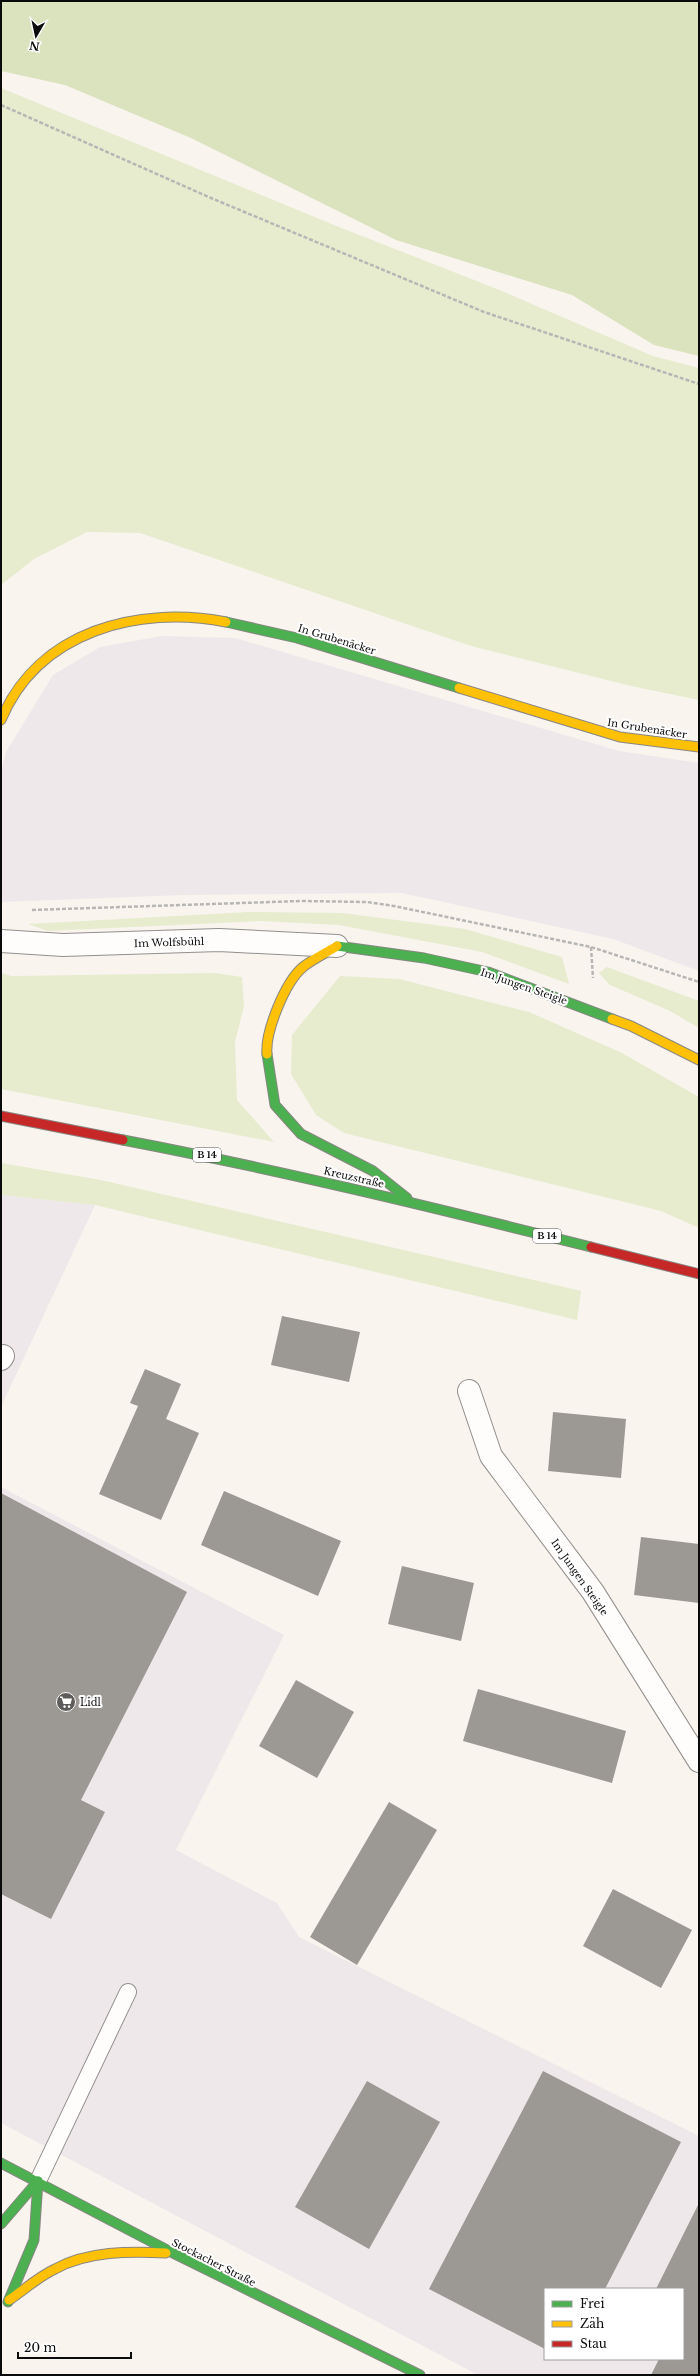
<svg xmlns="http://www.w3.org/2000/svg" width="700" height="2376" font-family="'Libre Baskerville',serif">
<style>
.industrial{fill:#efe8eb;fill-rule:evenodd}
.green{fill:#e7eccf}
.forest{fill:#dae2be}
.building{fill:#9c9894}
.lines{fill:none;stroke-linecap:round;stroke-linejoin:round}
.lane-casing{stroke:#928f8d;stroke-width:18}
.street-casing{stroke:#928f8d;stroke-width:24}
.fast-casing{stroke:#888683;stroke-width:11}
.slow-casing{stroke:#888683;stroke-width:11}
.jam-casing{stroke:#888683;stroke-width:11}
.path{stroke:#b7b6b5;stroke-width:2.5;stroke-dasharray:4 2;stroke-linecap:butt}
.lane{stroke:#fefdfc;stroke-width:16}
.street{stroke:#fefdfc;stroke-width:22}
.fast{stroke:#4caf50;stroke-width:9}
.slow{stroke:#ffc107;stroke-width:9}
.jam{stroke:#c62828;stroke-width:9}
.labels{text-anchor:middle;stroke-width:4;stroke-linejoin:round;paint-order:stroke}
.shield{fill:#fff;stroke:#545454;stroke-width:1}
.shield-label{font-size:9px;font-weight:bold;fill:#0a0a0a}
.street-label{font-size:10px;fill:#0a0a0a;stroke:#fff}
.poi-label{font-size:10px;fill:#0a0a0a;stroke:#fff;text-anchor:start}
</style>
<rect width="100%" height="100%" fill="#f9f4ee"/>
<g class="industrial">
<path d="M 162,636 L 235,638 L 619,751 L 699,763 L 699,971 L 613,939 L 402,893 L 183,895 L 1,902 L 1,773 L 6,752 L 53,675 L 100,647 Z"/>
<path d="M 1,1195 L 95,1205 L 1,1407 Z"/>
<path d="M 1,1487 L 284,1635 L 176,1850 L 277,1903 L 299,1937 L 699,2136 L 699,2375 L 478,2375 L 1,2123 ZM 545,2289 L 683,2289 L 683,2359 L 545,2359 Z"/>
</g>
<g class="green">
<path d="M 1,88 L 339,227 L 497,289 L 653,356 L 699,368 L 699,700 L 631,686 L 471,646 L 140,533 L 87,532 L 34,559 L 1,585 Z"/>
<path d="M 249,912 L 343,913 L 465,929 L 562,957 L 569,984 L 482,952 L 339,925 L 261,921 L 48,931 L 28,924 Z"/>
<path d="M 607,967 L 699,1001 L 699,1028 L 670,1011 L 610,985 L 599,973 Z"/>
<path d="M 1,973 L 12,976 L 215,973 L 242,977 L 244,1006 L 235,1042 L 237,1100 L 274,1142 L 1,1089 Z"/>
<path d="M 340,976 L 399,979 L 529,1012 L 620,1052 L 699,1097 L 699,1228 L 661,1211 L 344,1133 L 316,1115 L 291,1074 L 292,1035 Z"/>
<path d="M 1,1163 L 101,1180 L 581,1291 L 577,1320 L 95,1205 L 1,1195 Z"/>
</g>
<path class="forest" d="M 1,1 L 699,1 L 699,356 L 654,345 L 572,295 L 396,240 L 191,138 L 65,85 L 1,71 Z"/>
<g class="building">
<path d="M 282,1316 L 360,1332 L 349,1382 L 271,1365 Z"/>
<path d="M 145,1369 L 181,1384 L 166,1419 L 199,1433 L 161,1520 L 99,1494 L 138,1406 L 130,1403 Z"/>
<path d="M 553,1412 L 626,1419 L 621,1478 L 548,1471 Z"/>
<path d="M 224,1491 L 341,1541 L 318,1596 L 201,1545 Z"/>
<path d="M 1,1493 L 187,1592 L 81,1800 L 105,1812 L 51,1919 L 1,1894 Z"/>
<path d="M 641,1537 L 699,1544 L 699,1603 L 634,1595 Z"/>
<path d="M 402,1566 L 474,1583 L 461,1641 L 388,1624 Z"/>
<path d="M 296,1680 L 354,1712 L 317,1778 L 259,1746 Z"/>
<path d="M 478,1689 L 626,1731 L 612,1783 L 463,1741 Z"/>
<path d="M 389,1802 L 437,1830 L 357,1965 L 310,1937 Z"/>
<path d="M 613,1889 L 692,1930 L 661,1988 L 583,1946 Z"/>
<path d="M 543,2071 L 681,2142 L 605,2289 L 545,2289 L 545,2349 L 429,2289 Z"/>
<path d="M 367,2081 L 440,2122 L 369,2249 L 295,2207 Z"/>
<path d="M 699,2203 L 699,2375 L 651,2375 L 659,2359 L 683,2359 L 683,2289 L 656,2289 Z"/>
</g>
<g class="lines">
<g class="lane-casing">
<path id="lane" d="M 38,2181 L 128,1992"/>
</g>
<g class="street-casing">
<g id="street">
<path d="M 1,941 L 63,945 L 219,940 L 337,946"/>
<path d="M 1,1359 L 3,1356"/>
<path d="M 469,1391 L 491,1456 L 593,1592 L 699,1761"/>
</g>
</g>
<g class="fast-casing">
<g id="fast">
<path d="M 226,622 L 297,638 L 459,688"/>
<path d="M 337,946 L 424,958 L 488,972 L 612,1019"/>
<path d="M 267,1054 L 275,1105 L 301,1134 L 373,1171 L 407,1198"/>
<path d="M 123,1140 C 280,1170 436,1208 591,1247"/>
<path d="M 1,2163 L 173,2253 L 420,2375"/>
<path d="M 1,2224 L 38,2181"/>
<path d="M 8,2302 L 34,2240 L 38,2181"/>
</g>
</g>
<g class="slow-casing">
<g id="slow">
<path d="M 459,688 L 620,737 L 699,747"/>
<path d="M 1,720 C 38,631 138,605 226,622"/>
<path d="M 612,1019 L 631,1026 L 699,1060"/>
<path d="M 267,1054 C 265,1032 285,982 303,967 C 313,959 326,953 337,946"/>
<path d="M 9,2300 C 24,2290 38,2277 55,2269 C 87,2251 130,2251 166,2253"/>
</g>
</g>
<g class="jam-casing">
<g id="jam">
<path d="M 1,1116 L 123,1140"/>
<path d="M 591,1247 L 699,1274"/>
</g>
</g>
<g class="path">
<path d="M 1,105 L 211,198 L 484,312 L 699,384"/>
<path d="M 32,910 L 301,901 L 367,902 L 394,906 L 591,947 L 699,982"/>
<path d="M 591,947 L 593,978"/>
</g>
<use href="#lane" class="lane"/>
<use href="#street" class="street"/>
<use href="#fast" class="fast"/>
<use href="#slow" class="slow"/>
<use href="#jam" class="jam"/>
</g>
<defs>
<g id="supermarket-disc" transform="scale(1)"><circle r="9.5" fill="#5e5c5a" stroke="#fff"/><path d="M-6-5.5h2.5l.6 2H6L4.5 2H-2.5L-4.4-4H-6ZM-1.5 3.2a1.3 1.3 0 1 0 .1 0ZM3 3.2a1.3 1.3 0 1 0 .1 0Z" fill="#fff"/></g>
</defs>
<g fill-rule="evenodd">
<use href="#supermarket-disc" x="66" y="1702"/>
</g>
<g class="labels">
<g class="shield">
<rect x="193" y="1148" width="28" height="14" rx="3"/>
<rect x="533" y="1229" width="28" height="14" rx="3"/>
</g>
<g class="shield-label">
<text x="207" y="1158">B 14</text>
<text x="547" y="1239">B 14</text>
</g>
<g class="street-label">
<text transform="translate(337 639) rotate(17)" y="4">In Grubenäcker</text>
<text transform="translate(647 728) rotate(9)" y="4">In Grubenäcker</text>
<text transform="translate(169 942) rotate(-2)" y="4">Im Wolfsbühl</text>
<text transform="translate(524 986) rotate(19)" y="4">Im Jungen Steigle</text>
<text transform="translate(354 1177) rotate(13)" y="4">Kreuzstraße</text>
<text transform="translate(580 1577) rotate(55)" y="4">Im Jungen Steigle</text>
<text transform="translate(214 2262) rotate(27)" y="4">Stockacher Straße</text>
</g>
<g class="poi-label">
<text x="80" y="1706">Lidl</text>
</g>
</g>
<rect width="700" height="2376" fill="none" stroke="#0a0a0a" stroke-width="4"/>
<rect x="544" y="2288" width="140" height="72" fill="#ffffff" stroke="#9d9d9d"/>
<rect x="552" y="2301" width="20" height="6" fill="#4caf50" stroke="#9d9d9d"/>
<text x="580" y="2308" font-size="12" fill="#0a0a0a">Frei</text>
<rect x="552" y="2321" width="20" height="6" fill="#ffc107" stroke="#9d9d9d"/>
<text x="580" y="2328" font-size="12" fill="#0a0a0a">Zäh</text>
<rect x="552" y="2341" width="20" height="6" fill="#c62828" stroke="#9d9d9d"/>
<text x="580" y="2348" font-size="12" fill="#0a0a0a">Stau</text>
<g transform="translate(36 36) rotate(189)" stroke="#ffffff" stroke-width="3" paint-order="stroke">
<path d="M0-3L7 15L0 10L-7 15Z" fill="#0a0a0a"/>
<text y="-6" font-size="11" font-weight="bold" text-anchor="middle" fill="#0a0a0a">N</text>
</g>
<path d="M18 2352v6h113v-6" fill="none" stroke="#0a0a0a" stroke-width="2"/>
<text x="24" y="2352" font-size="12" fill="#0a0a0a" stroke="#ffffff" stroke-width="3" paint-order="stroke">20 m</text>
</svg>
